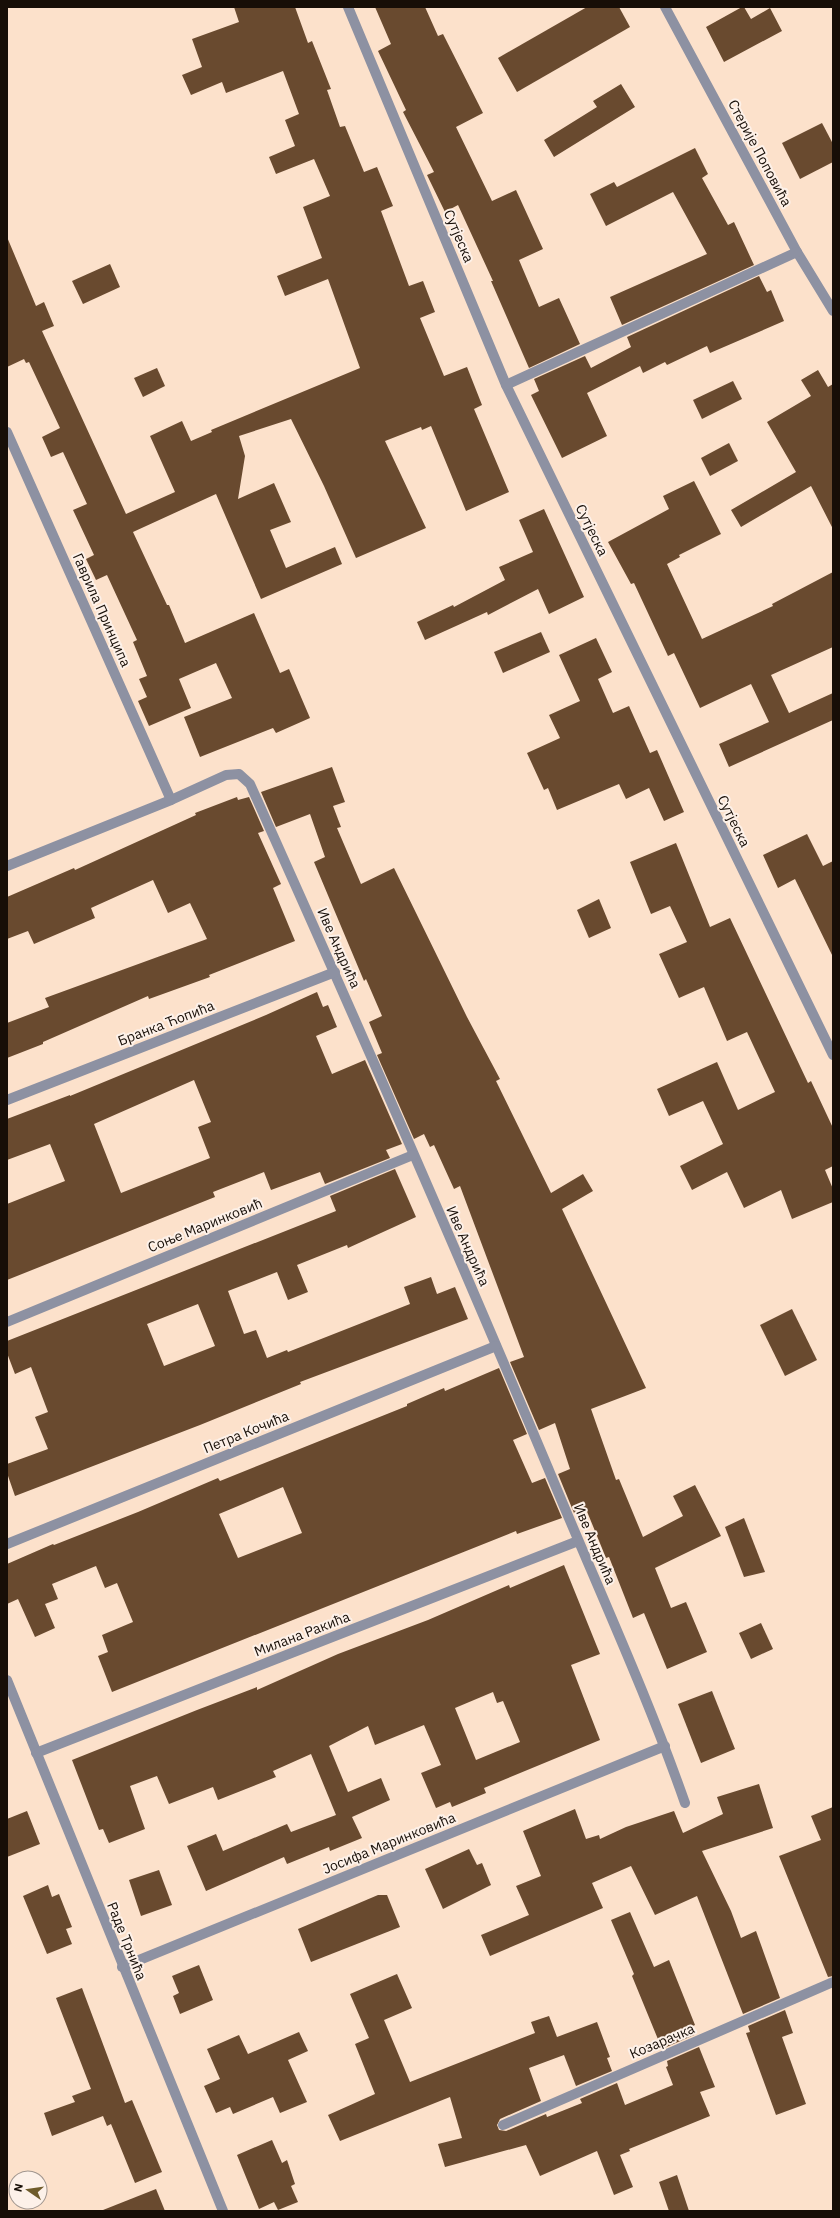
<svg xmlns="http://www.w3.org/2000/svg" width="840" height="2218" font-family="'IBM Plex Sans',sans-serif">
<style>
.building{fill:#694a2f;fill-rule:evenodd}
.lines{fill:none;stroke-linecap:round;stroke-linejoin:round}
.street{stroke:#8d91a2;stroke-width:10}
.labels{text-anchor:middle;stroke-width:4;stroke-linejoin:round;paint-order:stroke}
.street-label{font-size:14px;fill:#170e07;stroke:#fdf1e9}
</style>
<rect width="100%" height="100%" fill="#fce1cb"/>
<g class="building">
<path d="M 234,7 L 295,7 L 308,43 L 312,41 L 331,89 L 327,90 L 340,127 L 345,126 L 364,172 L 377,167 L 393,206 L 381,211 L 409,286 L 423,281 L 435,312 L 420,318 L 444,376 L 467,367 L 482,405 L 474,409 L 509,492 L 466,511 L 431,426 L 422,430 L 421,427 L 385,441 L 426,528 L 356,558 L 324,486 L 291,419 L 239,436 L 245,456 L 238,499 L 274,483 L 291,522 L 270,530 L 286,568 L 335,547 L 342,564 L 261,599 L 216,494 L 133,532 L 167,605 L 169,605 L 185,643 L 254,613 L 280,673 L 289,669 L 310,718 L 276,733 L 273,728 L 200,757 L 184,717 L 232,698 L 216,663 L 179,679 L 191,708 L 149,726 L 138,701 L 147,697 L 139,679 L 147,676 L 133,642 L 137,640 L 107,575 L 96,580 L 86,559 L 94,555 L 73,510 L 87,504 L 63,452 L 51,457 L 42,437 L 60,428 L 29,362 L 26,363 L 24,359 L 7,367 L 7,237 L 36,306 L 44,302 L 54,326 L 42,331 L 126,514 L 175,492 L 150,436 L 182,421 L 191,441 L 212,432 L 211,430 L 360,368 L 328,279 L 285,296 L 277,276 L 322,258 L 303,207 L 330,196 L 314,159 L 276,174 L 269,157 L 295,146 L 285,120 L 299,114 L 283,71 L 226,93 L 222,82 L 191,95 L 182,75 L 202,67 L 192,39 L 239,22 Z"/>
<path d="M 375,7 L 425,7 L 438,36 L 443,34 L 483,113 L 456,127 L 492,201 L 516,190 L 543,249 L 519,260 L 539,307 L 559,298 L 580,344 L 529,368 L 491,281 L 493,281 L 458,205 L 445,212 L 427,175 L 434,172 L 403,112 L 406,110 L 378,51 L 391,44 Z"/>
<path d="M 587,7 L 619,7 L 630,27 L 517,92 L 498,58 Z"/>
<path d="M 742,7 L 744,7 L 751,19 L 770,8 L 782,31 L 724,62 L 706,27 Z"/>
<path d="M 621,84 L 635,107 L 554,157 L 544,140 L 597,107 L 593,101 Z"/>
<path d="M 822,123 L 833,144 L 833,162 L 800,179 L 782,143 Z"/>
<path d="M 695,148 L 708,174 L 702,178 L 728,225 L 734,222 L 754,265 L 622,325 L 610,297 L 707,254 L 673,192 L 606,226 L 590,194 L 614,182 L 617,187 Z"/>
<path d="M 110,264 L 120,287 L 83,304 L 72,281 Z"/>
<path d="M 759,276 L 767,292 L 771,290 L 784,321 L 710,353 L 707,346 L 667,365 L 665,362 L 643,373 L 640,366 L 587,393 L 607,436 L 562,458 L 531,395 L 539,391 L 534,379 L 585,356 L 591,368 L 631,347 L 627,337 Z"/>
<path d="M 157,368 L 165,386 L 143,397 L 134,378 Z"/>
<path d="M 818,370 L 828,387 L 833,384 L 833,529 L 811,486 L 741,527 L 731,510 L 796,472 L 767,422 L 811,396 L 801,380 Z"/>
<path d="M 733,381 L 742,399 L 702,419 L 693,400 Z"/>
<path d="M 729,443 L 738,461 L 710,476 L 701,458 Z"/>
<path d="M 694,481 L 721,534 L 679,555 L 680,557 L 667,564 L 702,639 L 773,606 L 772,604 L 833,572 L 833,647 L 771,675 L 789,713 L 833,693 L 833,720 L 729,767 L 719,744 L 769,722 L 751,684 L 700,708 L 674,653 L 668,656 L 634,583 L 631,584 L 608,542 L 669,509 L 663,496 Z"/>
<path d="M 544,509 L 584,597 L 549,614 L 538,589 L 488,615 L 487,612 L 425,640 L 417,622 L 453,605 L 454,607 L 505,580 L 499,567 L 533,552 L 519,520 Z"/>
<path d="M 541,632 L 550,652 L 503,673 L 494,652 Z"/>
<path d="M 596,638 L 612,672 L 598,679 L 613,713 L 629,706 L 650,753 L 657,750 L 684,812 L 664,821 L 649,788 L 626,799 L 619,784 L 557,810 L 548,788 L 544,790 L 527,753 L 560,738 L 549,715 L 580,701 L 559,655 Z"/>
<path d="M 332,767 L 345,802 L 333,806 L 341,827 L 337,828 L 361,884 L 394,868 L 467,1017 L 500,1079 L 496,1081 L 551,1193 L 583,1174 L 593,1191 L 562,1209 L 646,1388 L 591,1409 L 616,1480 L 619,1479 L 643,1537 L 683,1516 L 673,1496 L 695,1485 L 721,1536 L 655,1568 L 671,1608 L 686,1602 L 707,1652 L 667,1669 L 644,1613 L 633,1618 L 609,1557 L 606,1558 L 586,1509 L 574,1513 L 558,1474 L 570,1469 L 555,1423 L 539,1430 L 510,1362 L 524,1357 L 460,1186 L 454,1189 L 434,1145 L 430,1147 L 424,1134 L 414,1139 L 377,1055 L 382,1053 L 369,1022 L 382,1016 L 366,979 L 364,981 L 314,862 L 325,857 L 310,814 L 276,827 L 261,792 Z"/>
<path d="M 237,797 L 238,800 L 249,797 L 264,831 L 258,833 L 281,884 L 273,888 L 295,941 L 209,975 L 210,977 L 149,999 L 148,996 L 43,1042 L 43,1044 L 7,1058 L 7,1023 L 49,1007 L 45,998 L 207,939 L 190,903 L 168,913 L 153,880 L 91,908 L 95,918 L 34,944 L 28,931 L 7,939 L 7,897 L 74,868 L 75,870 L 196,815 L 195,813 Z"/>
<path d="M 807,834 L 823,866 L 833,861 L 833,957 L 795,879 L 778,888 L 763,855 Z"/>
<path d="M 676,843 L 710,927 L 730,918 L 808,1083 L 811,1081 L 833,1128 L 833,1166 L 825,1170 L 833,1189 L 833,1202 L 792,1219 L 781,1190 L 744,1208 L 727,1172 L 692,1190 L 680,1166 L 723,1144 L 703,1101 L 669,1116 L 657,1089 L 717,1062 L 738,1110 L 775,1092 L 747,1032 L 727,1041 L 704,987 L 679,998 L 659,954 L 687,942 L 670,906 L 651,914 L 630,862 Z"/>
<path d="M 599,899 L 611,928 L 589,938 L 577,910 Z"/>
<path d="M 317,992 L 323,1007 L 328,1005 L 337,1027 L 316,1036 L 332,1074 L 365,1060 L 402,1144 L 386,1150 L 390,1158 L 325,1184 L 320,1172 L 271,1190 L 264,1172 L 213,1192 L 215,1197 L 7,1280 L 7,1204 L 65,1181 L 50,1144 L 7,1160 L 7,1119 L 70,1095 L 70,1096 L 266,1015 ZM 194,1080 L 211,1122 L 198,1127 L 210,1158 L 121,1193 L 94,1124 Z"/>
<path d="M 395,1169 L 416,1217 L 348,1248 L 347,1245 L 297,1265 L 308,1292 L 288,1300 L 277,1272 L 228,1291 L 244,1334 L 256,1330 L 267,1358 L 287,1350 L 288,1352 L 410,1304 L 404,1287 L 431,1277 L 437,1294 L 455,1287 L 468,1319 L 300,1382 L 301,1384 L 200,1425 L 15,1496 L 7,1473 L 7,1464 L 48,1449 L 35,1417 L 48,1412 L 31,1367 L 15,1374 L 7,1353 L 7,1341 L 336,1211 L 330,1196 ZM 198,1304 L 215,1346 L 164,1366 L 147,1324 Z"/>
<path d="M 792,1309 L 817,1360 L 785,1376 L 760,1325 Z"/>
<path d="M 499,1368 L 527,1434 L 513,1440 L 532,1483 L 545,1478 L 562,1518 L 517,1534 L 516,1531 L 112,1692 L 98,1656 L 108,1652 L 102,1635 L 133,1622 L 117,1583 L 105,1588 L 96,1566 L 52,1584 L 58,1599 L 45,1604 L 55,1628 L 35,1637 L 18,1599 L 7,1604 L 7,1564 L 53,1544 L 54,1545 L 138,1512 L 218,1478 L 220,1481 L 407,1406 L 407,1404 L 444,1388 L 445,1391 ZM 283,1487 L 302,1533 L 238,1558 L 219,1514 Z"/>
<path d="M 744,1518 L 765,1572 L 744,1577 L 725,1527 Z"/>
<path d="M 564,1565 L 600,1654 L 571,1665 L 600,1740 L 484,1788 L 486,1793 L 452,1807 L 450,1802 L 436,1808 L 421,1773 L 441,1765 L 424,1725 L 375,1745 L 368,1726 L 329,1746 L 348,1792 L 381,1778 L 390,1800 L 352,1817 L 362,1838 L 330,1851 L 329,1847 L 287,1864 L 284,1857 L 206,1891 L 187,1846 L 216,1834 L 223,1851 L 287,1824 L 291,1832 L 336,1815 L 311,1754 L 273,1771 L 276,1777 L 218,1800 L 213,1787 L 169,1804 L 157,1776 L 130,1786 L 145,1829 L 109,1843 L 103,1829 L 99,1830 L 72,1760 L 197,1710 L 257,1687 L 257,1690 L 338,1654 L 428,1620 L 509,1585 L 510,1588 ZM 493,1692 L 497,1703 L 503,1701 L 520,1742 L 476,1760 L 455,1708 Z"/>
<path d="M 761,1623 L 773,1649 L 751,1659 L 739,1633 Z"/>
<path d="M 712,1691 L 735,1749 L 701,1763 L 678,1704 Z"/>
<path d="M 759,1784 L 773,1828 L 702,1851 L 731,1911 L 741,1938 L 756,1931 L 780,1998 L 743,2014 L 697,1896 L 655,1915 L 631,1866 L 592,1883 L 603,1908 L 490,1956 L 481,1935 L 529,1915 L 516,1886 L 541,1876 L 523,1831 L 575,1809 L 586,1839 L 599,1835 L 600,1839 L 626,1827 L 674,1811 L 683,1833 L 723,1814 L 717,1797 Z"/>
<path d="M 833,1807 L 833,1976 L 828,1977 L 779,1856 L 821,1840 L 811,1816 Z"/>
<path d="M 27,1811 L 40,1844 L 7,1857 L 7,1819 Z"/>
<path d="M 469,1849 L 477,1865 L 482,1863 L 491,1885 L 443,1909 L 425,1869 Z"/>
<path d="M 159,1870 L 172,1905 L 141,1916 L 129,1880 Z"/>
<path d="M 48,1885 L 52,1897 L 59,1894 L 72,1927 L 66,1929 L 72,1944 L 47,1954 L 23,1896 Z"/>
<path d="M 378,1895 L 387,1895 L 400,1927 L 311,1962 L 298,1929 Z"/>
<path d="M 630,1912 L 654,1967 L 669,1960 L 695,2025 L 691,2027 L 694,2035 L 662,2049 L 632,1976 L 634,1974 L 611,1920 Z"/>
<path d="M 199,1965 L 213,2000 L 180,2014 L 173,1996 L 179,1993 L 172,1976 Z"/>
<path d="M 397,1974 L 412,2008 L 384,2020 L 410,2082 L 535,2033 L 531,2022 L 549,2016 L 557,2037 L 597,2022 L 610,2057 L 607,2058 L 612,2071 L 576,2086 L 564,2055 L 529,2068 L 541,2101 L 500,2119 L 497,2125 L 499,2130 L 506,2131 L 546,2114 L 547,2117 L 582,2103 L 580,2099 L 617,2083 L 625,2105 L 673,2085 L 666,2067 L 668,2066 L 667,2061 L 699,2047 L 715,2087 L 700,2092 L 710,2116 L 629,2149 L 630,2151 L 620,2155 L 633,2187 L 614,2195 L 597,2151 L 540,2176 L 526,2145 L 445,2167 L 438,2144 L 462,2138 L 450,2097 L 340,2141 L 328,2115 L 375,2094 L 355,2044 L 369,2038 L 350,1994 Z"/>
<path d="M 82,1988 L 125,2103 L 132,2100 L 162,2172 L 135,2183 L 111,2124 L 107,2126 L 103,2116 L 52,2136 L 44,2113 L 75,2102 L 72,2096 L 91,2089 L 56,1998 Z"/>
<path d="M 785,2010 L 793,2033 L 782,2037 L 806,2104 L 776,2115 L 746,2033 L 750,2032 L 748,2026 Z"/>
<path d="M 299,2032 L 308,2051 L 288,2060 L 307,2102 L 280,2113 L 273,2097 L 233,2114 L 230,2107 L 216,2113 L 204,2086 L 220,2079 L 207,2049 L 239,2035 L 248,2054 Z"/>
<path d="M 272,2140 L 282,2163 L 287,2160 L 295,2184 L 291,2186 L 298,2202 L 278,2210 L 274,2202 L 259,2209 L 237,2155 Z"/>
<path d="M 677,2175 L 689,2211 L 669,2211 L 659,2182 Z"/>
<path d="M 156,2189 L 165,2211 L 104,2211 L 103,2210 Z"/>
</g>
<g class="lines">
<g class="street">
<path d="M 348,7 L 506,385 L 833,1055"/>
<path d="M 665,7 L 797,252 L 833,311"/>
<path d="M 506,385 L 797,252"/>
<path d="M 7,432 L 171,800"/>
<path d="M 7,866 L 171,800 L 226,775 L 239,774 L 250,784 C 352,1011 452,1239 548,1468 C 594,1580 645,1689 685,1803"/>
<path d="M 7,1100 L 335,972"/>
<path d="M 7,1322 L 413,1155"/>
<path d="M 7,1544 L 496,1346"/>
<path d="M 7,1680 L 223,2211"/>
<path d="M 36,1753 L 578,1541"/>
<path d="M 122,1967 L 665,1746"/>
<path d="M 503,2125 L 833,1982"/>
</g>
</g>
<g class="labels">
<g class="street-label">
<text transform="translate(760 153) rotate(62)" y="5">Стерије Поповића</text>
<text transform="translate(459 236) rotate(67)" y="5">Сутјеска</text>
<text transform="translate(592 530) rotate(64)" y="5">Сутјеска</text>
<text transform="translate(102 610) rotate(66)" y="5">Гаврила Принципа</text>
<text transform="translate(734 821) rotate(64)" y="5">Сутјеска</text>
<text transform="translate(339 948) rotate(66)" y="5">Иве Андрића</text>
<text transform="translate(166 1023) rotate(-21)" y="5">Бранка Ћопића</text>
<text transform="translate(205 1225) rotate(-22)" y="5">Соње Маринковић</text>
<text transform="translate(468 1246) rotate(66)" y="5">Иве Андрића</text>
<text transform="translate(246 1432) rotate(-22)" y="5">Петра Кочића</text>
<text transform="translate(595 1544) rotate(67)" y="5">Иве Андрића</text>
<text transform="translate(302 1634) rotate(-21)" y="5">Милана Ракића</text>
<text transform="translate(389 1843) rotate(-22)" y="5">Јосифа Маринковића</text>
<text transform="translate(127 1941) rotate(68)" y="5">Раде Трнића</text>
<text transform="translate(662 2041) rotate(-23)" y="5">Козарачка</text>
</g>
</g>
<rect width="840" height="2218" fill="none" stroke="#170e07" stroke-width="16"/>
<g transform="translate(28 2190) rotate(283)"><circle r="19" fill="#fdf1e9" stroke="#a1968f"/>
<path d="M0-3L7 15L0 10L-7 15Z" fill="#6f5c2b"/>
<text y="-6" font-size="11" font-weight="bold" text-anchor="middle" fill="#170e07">N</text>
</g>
</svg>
